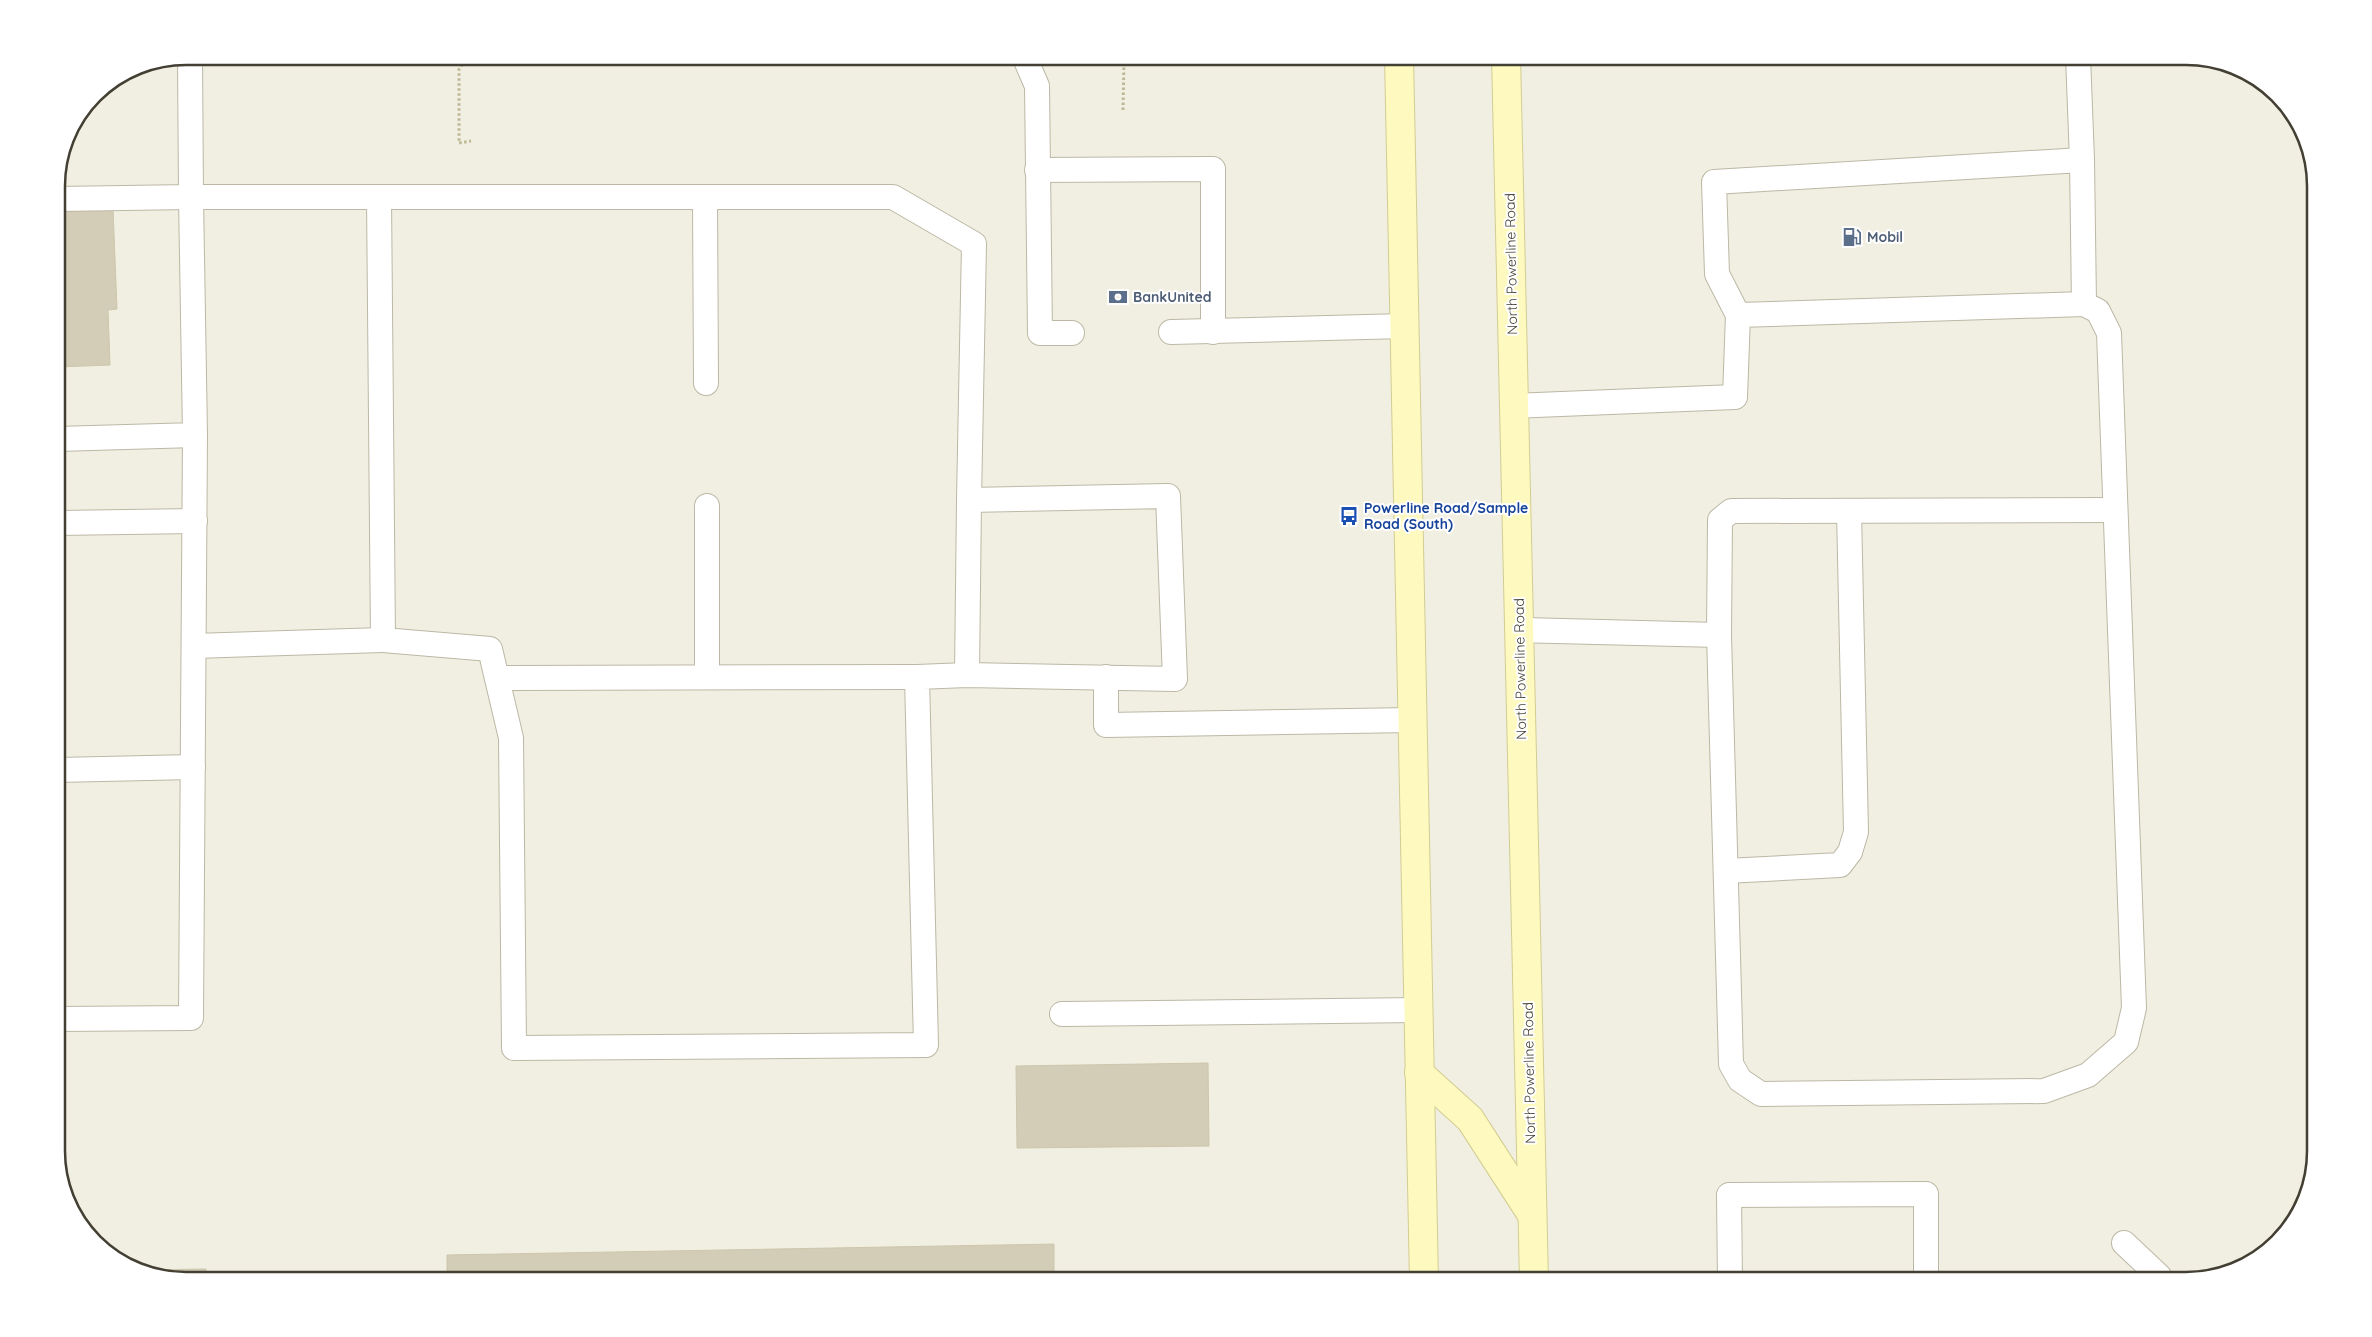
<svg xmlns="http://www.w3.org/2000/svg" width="2372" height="1337" font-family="Quicksand,sans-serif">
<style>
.building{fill:#d3cdb8;stroke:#cdc6ab}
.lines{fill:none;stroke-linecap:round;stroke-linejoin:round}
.lane-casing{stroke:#bcb8a5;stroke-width:26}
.secondary-casing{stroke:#d2cc92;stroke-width:30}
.path{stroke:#beb796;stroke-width:3;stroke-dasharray:2.5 2.5;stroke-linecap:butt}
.lane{stroke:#fff;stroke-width:24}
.secondary{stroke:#fefabf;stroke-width:28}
.labels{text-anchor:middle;stroke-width:4;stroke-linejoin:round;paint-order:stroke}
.service-label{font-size:14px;font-weight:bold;fill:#4e5e75;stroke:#fff;text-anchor:start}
.street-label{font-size:14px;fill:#433f33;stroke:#fff}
.transit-label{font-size:14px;font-weight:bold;fill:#164399;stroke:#fff;text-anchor:start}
.rim{fill:none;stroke:#433f33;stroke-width:2.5}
</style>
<rect width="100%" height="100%" fill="#f1efe2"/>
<g class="building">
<path d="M 113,209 L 117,309 L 108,310 L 110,365 L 57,367 L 57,211 Z"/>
<path d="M 1208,1063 L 1209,1146 L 1017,1148 L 1016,1066 Z"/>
<path d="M 1054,1244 L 1054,1280 L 1144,1278 L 1145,1281 L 447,1281 L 447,1255 Z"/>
<path d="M 206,1269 L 206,1281 L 186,1281 L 145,1270 Z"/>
</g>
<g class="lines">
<g class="lane-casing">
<g id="lane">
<path d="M 1024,56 L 1037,86 L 1040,333 L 1072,333"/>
<path d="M 2078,56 L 2082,160"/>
<path d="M 1037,170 L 1213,169 L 1213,332"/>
<path d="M 705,197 L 706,383"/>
<path d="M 57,199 L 191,197 L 190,56"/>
<path d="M 1171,332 L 1404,326"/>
<path d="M 1514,406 L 1735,397 L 1738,315 L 1717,274 L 1714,182 L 2082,160 L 2084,304 L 1738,315"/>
<path d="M 57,439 L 195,435 L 191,197 L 893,197 L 974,244 L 969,500 L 1168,496 L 1175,679 L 967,675 L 917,677 L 926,1045 L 514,1048 L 511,738 L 490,649 L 383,640 L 379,197"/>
<path d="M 707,506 L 707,677"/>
<path d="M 57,523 L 195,521"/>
<path d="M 1519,630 L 1719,635 L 1731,1064 L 1740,1080 L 1761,1094 L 2044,1091 L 2088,1075 L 2126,1042 L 2134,1008 L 2109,333 L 2098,311 L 2084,304"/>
<path d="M 1719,635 L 1720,520 L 1731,511 L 2115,510"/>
<path d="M 194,646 L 383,640"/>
<path d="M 967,675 L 969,500"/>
<path d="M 1106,677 L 1106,725 L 1412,720"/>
<path d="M 497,678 L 917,677"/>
<path d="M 57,770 L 193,767"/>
<path d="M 1726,871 L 1840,865 L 1850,852 L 1856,832 L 1849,511"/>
<path d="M 1062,1014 L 1418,1010"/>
<path d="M 57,1019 L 191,1018 L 195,435"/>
<path d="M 2124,1243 L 2159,1276 L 2161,1281"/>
<path d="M 1730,1281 L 1729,1195 L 1926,1194 L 1926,1281"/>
</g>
</g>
<g class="secondary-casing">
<g id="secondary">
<path d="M 1399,56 L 1424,1281"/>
<path d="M 1506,56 L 1534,1281"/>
<path d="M 1419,1073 L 1470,1119 L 1532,1215"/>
</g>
</g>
<g class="path">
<path d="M 468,56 L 459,69 L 459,143 L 471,141"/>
<path d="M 1123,110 L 1124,61"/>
</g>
<use href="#lane" class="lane"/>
<use href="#secondary" class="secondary"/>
</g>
<defs>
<g id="fuel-bare" transform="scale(1.5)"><path d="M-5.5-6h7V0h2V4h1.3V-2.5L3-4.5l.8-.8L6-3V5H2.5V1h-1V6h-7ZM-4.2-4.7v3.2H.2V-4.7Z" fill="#5c6f8a" stroke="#fff" stroke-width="2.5" paint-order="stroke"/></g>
<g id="bank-bare" transform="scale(1.5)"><path d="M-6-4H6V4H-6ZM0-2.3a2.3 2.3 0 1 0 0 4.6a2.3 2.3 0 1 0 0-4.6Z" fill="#5c6f8a" stroke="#fff" stroke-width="2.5" paint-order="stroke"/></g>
<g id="bus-bare" transform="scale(1.5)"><path d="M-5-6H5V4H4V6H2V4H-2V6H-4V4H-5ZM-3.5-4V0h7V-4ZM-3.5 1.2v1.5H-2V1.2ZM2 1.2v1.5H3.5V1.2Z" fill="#1a4fb4" stroke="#fff" stroke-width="2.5" paint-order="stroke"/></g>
</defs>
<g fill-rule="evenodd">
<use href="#fuel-bare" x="1852" y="237"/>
<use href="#bank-bare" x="1118" y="297"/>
<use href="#bus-bare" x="1349" y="516"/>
</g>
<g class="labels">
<g class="service-label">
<text x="1867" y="242">Mobil</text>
<text x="1133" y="302">BankUnited</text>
</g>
<g class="street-label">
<text transform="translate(1511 264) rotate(-91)" y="5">North Powerline Road</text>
<text transform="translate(1520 669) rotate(-91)" y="5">North Powerline Road</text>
<text transform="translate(1529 1073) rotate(-91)" y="5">North Powerline Road</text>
</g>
<g class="transit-label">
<text x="1364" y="513">Powerline Road/Sample<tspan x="1364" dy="16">Road (South)</tspan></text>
</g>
</g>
<path d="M0 0H2372V1337H0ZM186 65H2186A121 121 0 0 1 2307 186V1151A121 121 0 0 1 2186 1272H186A121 121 0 0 1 65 1151V186A121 121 0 0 1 186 65Z" fill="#fff" fill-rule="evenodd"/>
<path class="rim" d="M186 65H2186A121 121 0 0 1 2307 186V1151A121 121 0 0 1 2186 1272H186A121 121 0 0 1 65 1151V186A121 121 0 0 1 186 65Z"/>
</svg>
